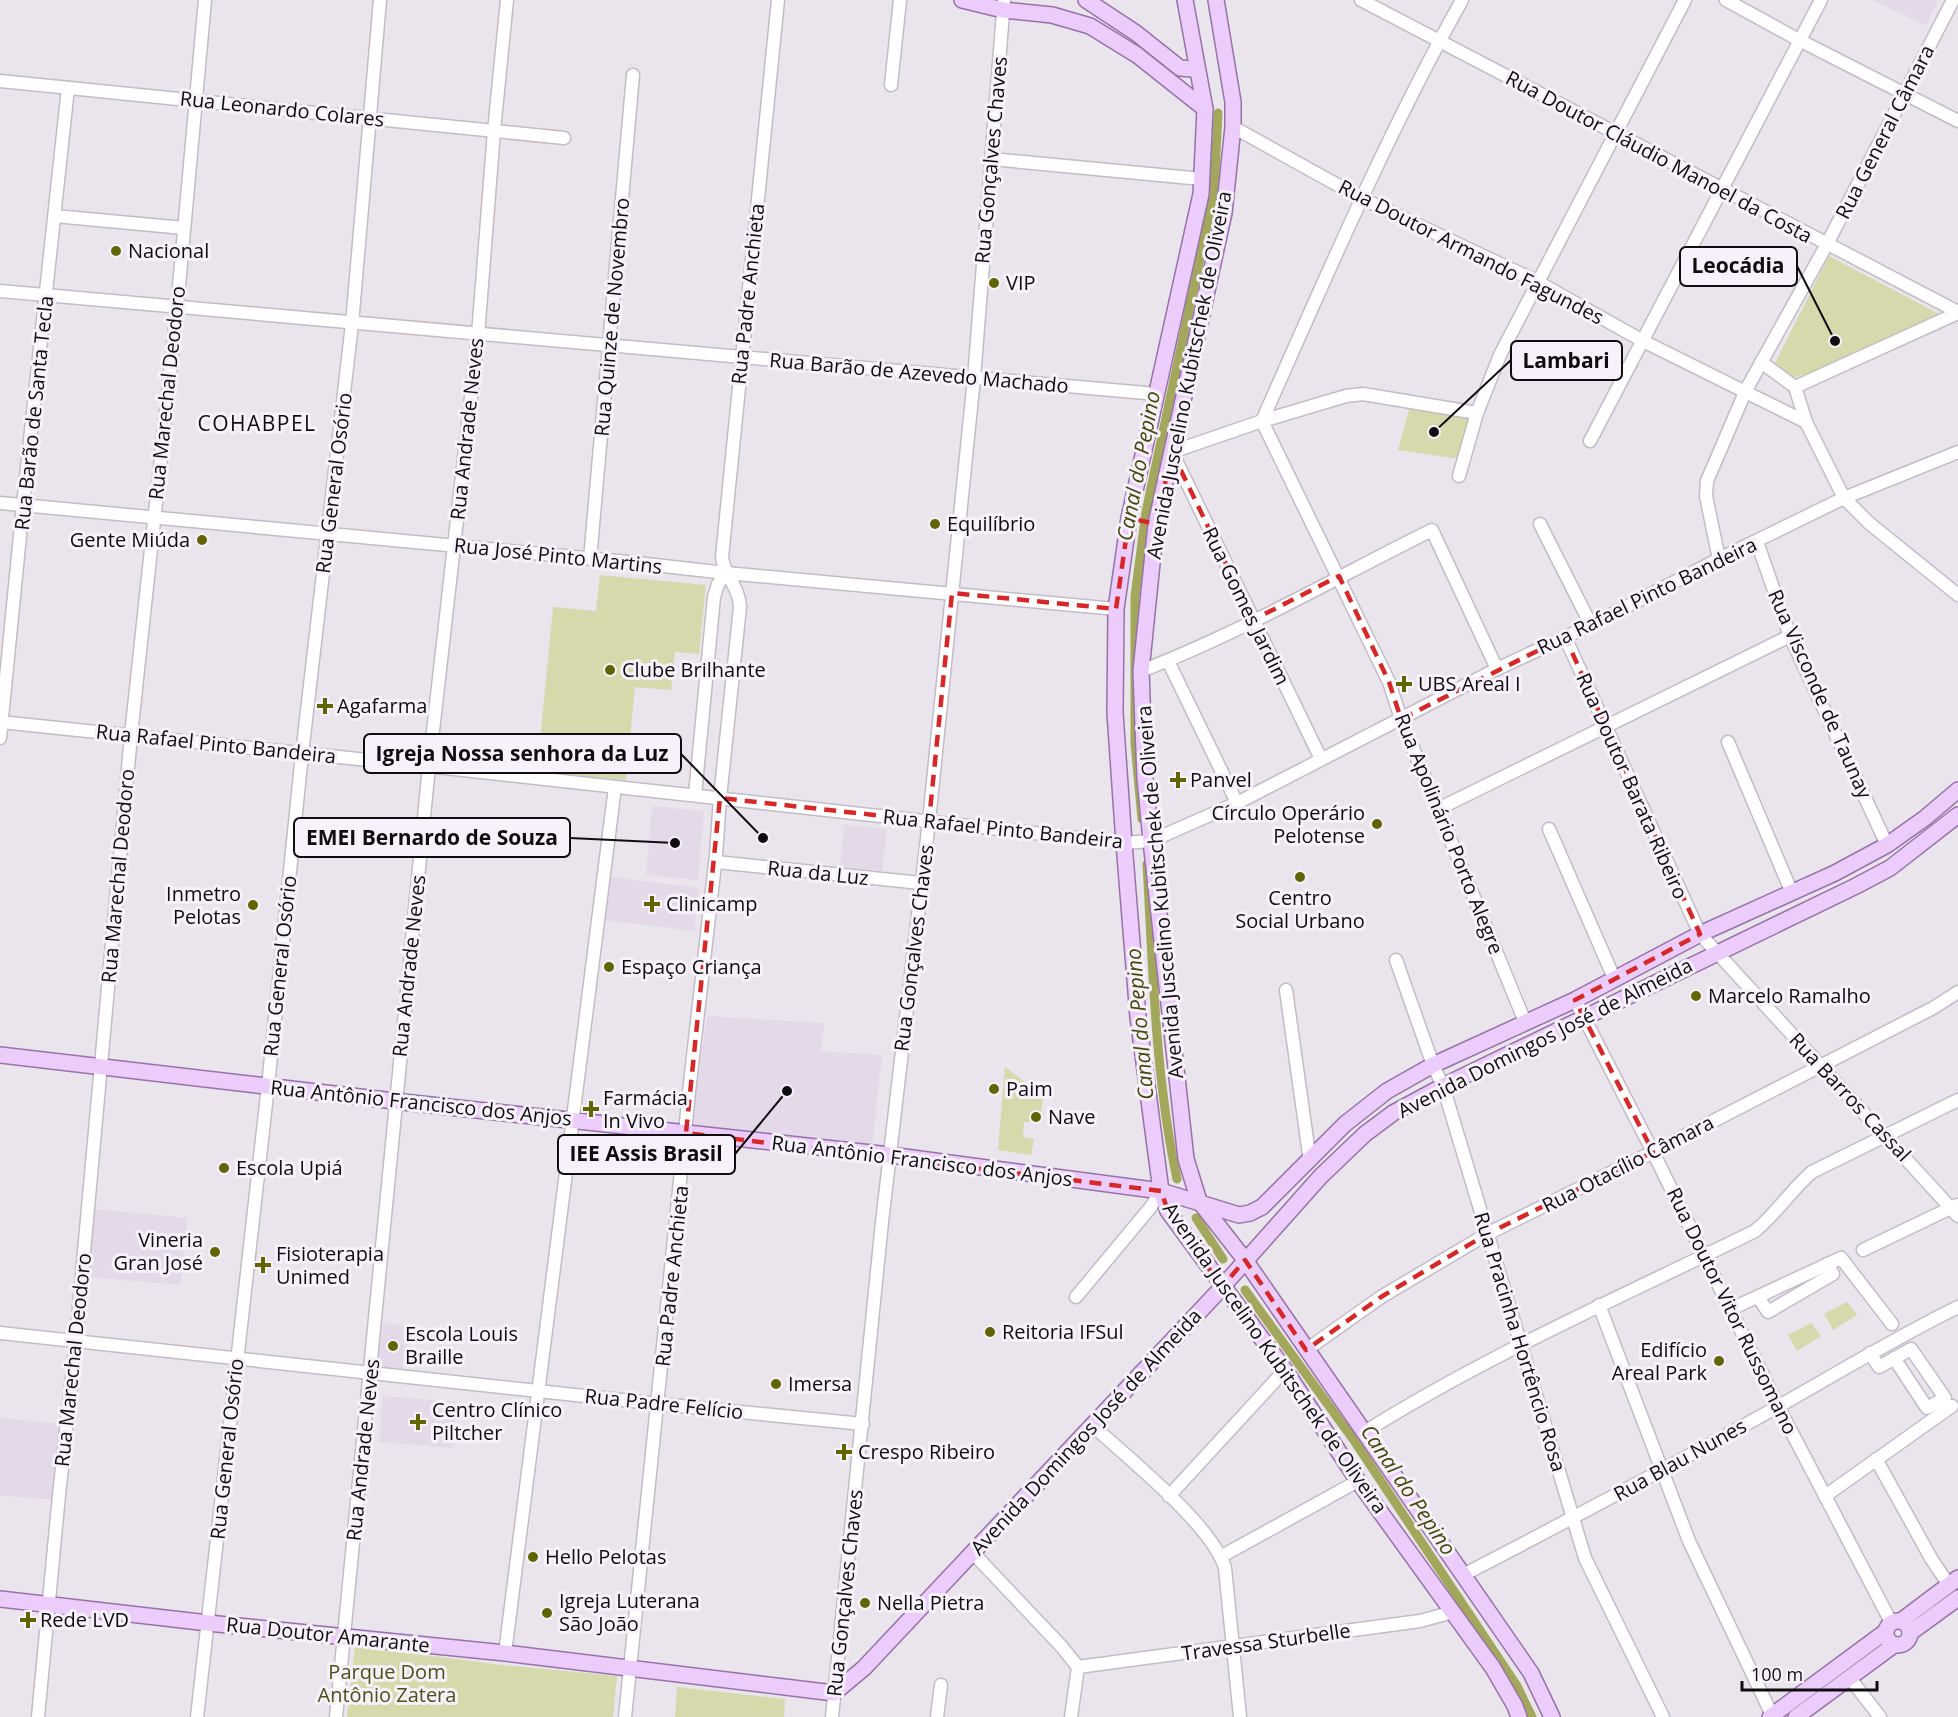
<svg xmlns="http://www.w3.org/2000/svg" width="1958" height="1717" font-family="'Open Sans',sans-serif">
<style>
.built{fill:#e3d9e9}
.green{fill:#d5d9ac}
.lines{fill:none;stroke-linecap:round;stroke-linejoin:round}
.canal{stroke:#a3a75c;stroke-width:9}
.minor-casing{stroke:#c2bcc6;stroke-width:15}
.major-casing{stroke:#9673a7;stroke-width:18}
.minor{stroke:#fff;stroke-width:12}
.major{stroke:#ebccfb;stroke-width:15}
.marked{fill:none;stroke:#d62828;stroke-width:4.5;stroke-dasharray:12 8;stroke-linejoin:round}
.poi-dot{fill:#626400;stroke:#f7f1fb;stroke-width:2}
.labels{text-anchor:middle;stroke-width:6;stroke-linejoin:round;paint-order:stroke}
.street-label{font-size:20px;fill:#100d11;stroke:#f7f1fb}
.poi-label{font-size:20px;fill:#100d11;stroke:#f7f1fb;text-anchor:start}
.park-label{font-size:20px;fill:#4e5017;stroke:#f7f1fb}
.neighbourhood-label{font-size:21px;letter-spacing:1.5px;fill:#100d11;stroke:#f7f1fb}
.water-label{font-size:21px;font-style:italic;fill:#44460a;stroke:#f7f1fb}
.leader{fill:none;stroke:#100d11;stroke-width:2}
.callout-dot{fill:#100d11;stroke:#f7f1fb;stroke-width:2}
.callout{fill:#f7f1fb;stroke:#100d11;stroke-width:2}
.callout-label{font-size:21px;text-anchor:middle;font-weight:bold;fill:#100d11}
</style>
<rect width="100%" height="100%" fill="#eae4ed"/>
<g class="built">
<path d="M 1873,0 L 1938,0 L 1926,26 Z"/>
<path d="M 652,806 L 704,811 L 698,880 L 646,875 Z"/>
<path d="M 844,825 L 887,829 L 882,871 L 840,867 Z"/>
<path d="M 611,877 L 699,888 L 694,931 L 606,920 Z"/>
<path d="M 707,1016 L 824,1023 L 821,1051 L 882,1055 L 872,1147 L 692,1127 Z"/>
<path d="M 95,1209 L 187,1218 L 180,1285 L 88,1277 Z"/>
<path d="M 383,1323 L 407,1326 L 403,1369 L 378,1366 Z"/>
<path d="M 383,1396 L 457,1402 L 453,1448 L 379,1442 Z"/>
<path d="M 0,1418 L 61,1424 L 53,1500 L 0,1495 Z"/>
</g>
<g class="green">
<path d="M 1829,256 L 1941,315 L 1827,367 L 1790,379 L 1773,367 Z"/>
<path d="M 1410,406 L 1470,415 L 1460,459 L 1398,450 Z"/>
<path d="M 600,575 L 706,585 L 699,654 L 675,652 L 671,690 L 635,687 L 626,780 L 537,772 L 553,607 L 596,611 Z"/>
<path d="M 1005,1067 L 1043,1096 L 1041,1116 L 1035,1115 L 1035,1122 L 1024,1122 L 1023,1137 L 1034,1139 L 1031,1155 L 998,1150 Z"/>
<path d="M 1847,1302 L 1857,1315 L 1833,1330 L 1824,1314 Z"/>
<path d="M 1811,1323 L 1821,1336 L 1797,1351 L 1788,1335 Z"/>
<path d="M 355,1646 L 502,1665 L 617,1676 L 613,1717 L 347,1717 Z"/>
<path d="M 677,1687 L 785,1699 L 784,1717 L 675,1717 Z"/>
</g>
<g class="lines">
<g class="canal">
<path d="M 1142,819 L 1135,743 L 1135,596 L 1146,512 L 1214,192 L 1218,113"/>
<path d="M 1147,864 C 1153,969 1155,1076 1177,1179"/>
<path d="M 1196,1218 L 1223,1259"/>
<path d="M 1245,1290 L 1353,1439 L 1517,1686 L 1532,1717"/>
</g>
<g class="minor-casing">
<g id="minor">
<path d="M 1361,0 L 1958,312"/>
<path d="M 1462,0 C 1386,136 1325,279 1262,421 L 1389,682 L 1401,719 L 1525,1022"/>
<path d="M 1726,0 L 1799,40 L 1958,121"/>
<path d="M 0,81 L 564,138"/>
<path d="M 891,85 L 900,0"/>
<path d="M 1233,127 L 1361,198 L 1536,281 L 1643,341 L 1806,422"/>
<path d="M 991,159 L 1202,179"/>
<path d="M 55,216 L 184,228"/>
<path d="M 0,291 L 1157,394"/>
<path d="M 1761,362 L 1795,387 L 1806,422 L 1844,498 L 1869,523 L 1958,595"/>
<path d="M 1795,387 L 1958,313"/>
<path d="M 1590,441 L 1821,0"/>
<path d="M 1459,476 L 1477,413 L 1500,355 L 1685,0"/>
<path d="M 0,503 L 628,562 L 726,573 L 1116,609"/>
<path d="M 1540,524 L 1591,625"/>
<path d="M 1757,542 L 1790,636 L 1887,845"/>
<path d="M 590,559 L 633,75"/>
<path d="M 1719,559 L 1706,496 L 1707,481 L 1746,390 L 1827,244 L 1953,0"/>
<path d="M 1565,637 L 1700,934 L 1958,1216"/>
<path d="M 1168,661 L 1237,803"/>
<path d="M 1141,671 C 1240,633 1337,577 1432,530 L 1497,669"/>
<path d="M 0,722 L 436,767 L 1124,843 L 1151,841 L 1237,803 L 1497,669 L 1591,625 L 1719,559 L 1844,498 L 1958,452"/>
<path d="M 0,738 L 23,505 L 68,88"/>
<path d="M 1728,742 L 1792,893"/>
<path d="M 1321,759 L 1172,452 L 1262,421 L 1346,396 L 1363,394 L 1477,413"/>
<path d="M 695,795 L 714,597 L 718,584 L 726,573"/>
<path d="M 1438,809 L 1790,636"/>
<path d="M 1549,829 L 1614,978"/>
<path d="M 716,862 L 921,883"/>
<path d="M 1396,960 L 1433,1065 L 1443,1086 L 1573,1518 L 1585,1558 L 1663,1717"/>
<path d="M 1286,990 L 1310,1161"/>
<path d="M 1575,1000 L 1653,1152 L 1778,1406 L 1891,1622"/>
<path d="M 1863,1250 L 1957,1205"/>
<path d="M 1076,1297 L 1150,1208 L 1161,1191"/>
<path d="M 1758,1297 L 1768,1312 L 1833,1274 L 1827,1264"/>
<path d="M 1599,1305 L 1689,1541 L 1772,1715"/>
<path d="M 1731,1309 L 1841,1258 L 1892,1324"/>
<path d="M 0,1333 L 659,1404 L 863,1424"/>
<path d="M 1306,1350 L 1381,1297 L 1487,1234 L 1653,1152 L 1933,1008 L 1958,992"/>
<path d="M 1870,1353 L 1879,1367 L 1911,1349 L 1945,1398 L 1927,1408 L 1894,1358"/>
<path d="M 1092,1425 C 1127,1457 1213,1526 1225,1568 L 1240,1717"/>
<path d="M 1363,1433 C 1487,1355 1623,1296 1755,1231 C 1776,1214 1791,1190 1812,1172 L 1958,1100"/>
<path d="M 1876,1459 L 1932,1560 L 1949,1585"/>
<path d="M 1169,1496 L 1285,1370"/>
<path d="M 1825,1496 L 1952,1406"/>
<path d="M 973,1553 L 1062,1647 L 1078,1667 L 1071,1717"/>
<path d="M 1222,1556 L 1358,1481"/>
<path d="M 1463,1575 C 1569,1520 1675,1464 1779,1406 C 1839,1372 1897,1337 1958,1307"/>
<path d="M 505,1653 L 615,787"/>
<path d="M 1078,1667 L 1420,1621 L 1453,1612"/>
<path d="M 1849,1677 L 1880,1717"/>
<path d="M 38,1717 L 59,1495 L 76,1340 L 131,735 L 177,308 L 205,0"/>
<path d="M 197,1717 L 268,1086 L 302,754 L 352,324 L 380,0"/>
<path d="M 336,1717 L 429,766 L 478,335 L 494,131 L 507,0"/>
<path d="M 625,1717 L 690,1083 L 716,855 L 720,798 L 740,607 C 739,586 724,576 722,557 L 778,0"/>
<path d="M 832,1717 L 882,1222 L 929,821 L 974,378 L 1004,0"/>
<path d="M 937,1717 L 941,1685"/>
</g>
</g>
<g class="major-casing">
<g id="major">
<path d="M 962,0 L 1003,10 L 1052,15 L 1090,26 L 1137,55 L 1205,109"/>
<path d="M 1086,0 L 1136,33 L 1180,68 L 1192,69 L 1196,66"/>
<path d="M 1185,0 L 1205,109 L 1201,194 L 1129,518 L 1116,609 L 1115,713 L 1124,843 L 1138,1017 L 1161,1191 L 1168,1211 L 1285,1370 L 1358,1481 L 1493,1668 L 1515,1706 L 1519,1717"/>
<path d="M 1216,0 L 1233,102 L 1233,127 L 1224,213 L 1156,524 L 1141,671 L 1145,778 L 1151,841 L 1186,1159 L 1199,1201 L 1245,1260 L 1531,1673 L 1552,1717"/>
<path d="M 0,1055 L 403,1102 L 890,1155 L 1161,1191 L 1239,1215 L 1250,1213 L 1262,1207 L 1345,1124 L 1387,1091 L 1433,1065 L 1575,1000 L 1700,934 L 1835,873 L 1887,845 L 1925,818 L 1958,790"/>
<path d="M 0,1599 L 208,1623 L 505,1653 L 834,1693 L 864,1668 L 1215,1295 L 1321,1176 L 1365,1134 L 1393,1113 L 1443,1086 L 1856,886 L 1890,868 L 1958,815"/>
<circle cx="1898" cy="1633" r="12"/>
<path d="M 1901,1621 L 1958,1578"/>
<path d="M 1910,1633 L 1958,1598"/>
<path d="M 1770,1717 L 1885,1632"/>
<path d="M 1796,1717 L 1894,1645"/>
</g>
</g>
<use href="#minor" class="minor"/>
<use href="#major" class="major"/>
</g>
<path class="marked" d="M 1172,452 L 1253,620 L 1339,576 L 1389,682 L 1401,719 L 1565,637 L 1700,934 L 1575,1000 L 1653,1152 L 1487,1234 L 1381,1297 L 1306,1350 L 1245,1260 L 1222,1287 L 1168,1211 L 1161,1191 L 686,1133 L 720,798 L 929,821 L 952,593 L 1116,609 L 1129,518 L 1156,524 Z"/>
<g class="poi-dot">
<circle cx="116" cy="251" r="6"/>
<circle cx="994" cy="283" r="6"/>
<circle cx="935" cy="524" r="6"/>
<circle cx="202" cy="540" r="6"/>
<circle cx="610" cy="670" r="6"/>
<path d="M1401 675h6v6h6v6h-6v6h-6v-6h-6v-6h6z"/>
<path d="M322 697h6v6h6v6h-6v6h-6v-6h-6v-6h6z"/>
<path d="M1175 771h6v6h6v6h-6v6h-6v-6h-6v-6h6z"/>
<circle cx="1377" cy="824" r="6"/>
<circle cx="1300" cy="877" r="6"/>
<path d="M649 895h6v6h6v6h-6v6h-6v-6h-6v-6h6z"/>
<circle cx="253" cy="905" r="6"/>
<circle cx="609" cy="967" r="6"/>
<circle cx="1696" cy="996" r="6"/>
<circle cx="994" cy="1089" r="6"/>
<path d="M588 1100h6v6h6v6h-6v6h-6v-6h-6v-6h6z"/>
<circle cx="1036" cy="1117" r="6"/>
<circle cx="224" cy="1168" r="6"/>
<circle cx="215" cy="1252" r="6"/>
<path d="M260 1256h6v6h6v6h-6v6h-6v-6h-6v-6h6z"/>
<circle cx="990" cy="1332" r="6"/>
<circle cx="393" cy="1346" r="6"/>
<circle cx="1719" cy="1361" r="6"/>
<circle cx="776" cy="1384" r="6"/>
<path d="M415 1413h6v6h6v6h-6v6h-6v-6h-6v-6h6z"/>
<path d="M841 1443h6v6h6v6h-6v6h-6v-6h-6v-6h6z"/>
<circle cx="533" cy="1557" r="6"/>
<circle cx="865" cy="1603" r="6"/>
<circle cx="547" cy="1613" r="6"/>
<path d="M25 1611h6v6h6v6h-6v6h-6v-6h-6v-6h6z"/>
</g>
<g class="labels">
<g class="street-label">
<text transform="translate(282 109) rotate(6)" y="7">Rua Leonardo Colares</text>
<text transform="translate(1885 132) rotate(-63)" y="7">Rua General Câmara</text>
<text transform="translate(1659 157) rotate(28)" y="7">Rua Doutor Cláudio Manoel da Costa</text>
<text transform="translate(991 160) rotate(-85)" y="7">Rua Gonçalves Chaves</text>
<text transform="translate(1471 252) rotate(27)" y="7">Rua Doutor Armando Fagundes</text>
<text transform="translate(748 294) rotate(-84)" y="7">Rua Padre Anchieta</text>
<text transform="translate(612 317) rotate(-85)" y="7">Rua Quinze de Novembro</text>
<text transform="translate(919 373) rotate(5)" y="7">Rua Barão de Azevedo Machado</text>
<text transform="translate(1189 375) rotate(-79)" y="7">Avenida Juscelino Kubitschek de Oliveira</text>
<text transform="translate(167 393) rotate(-84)" y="7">Rua Marechal Deodoro</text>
<text transform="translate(34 413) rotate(-84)" y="7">Rua Barão de Santa Tecla</text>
<text transform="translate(467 429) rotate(-84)" y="7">Rua Andrade Neves</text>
<text transform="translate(334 483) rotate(-83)" y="7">Rua General Osório</text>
<text transform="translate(558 556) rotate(6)" y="7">Rua José Pinto Martins</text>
<text transform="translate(1647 596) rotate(-26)" y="7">Rua Rafael Pinto Bandeira</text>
<text transform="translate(1246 606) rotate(64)" y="7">Rua Gomes Jardim</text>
<text transform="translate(1820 694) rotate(66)" y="7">Rua Visconde de Taunay</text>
<text transform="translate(216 744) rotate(6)" y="7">Rua Rafael Pinto Bandeira</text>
<text transform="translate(1632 786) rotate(66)" y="7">Rua Doutor Barata Ribeiro</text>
<text transform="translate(1003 829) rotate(6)" y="7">Rua Rafael Pinto Bandeira</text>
<text transform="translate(1449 834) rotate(68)" y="7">Rua Apolinário Porto Alegre</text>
<text transform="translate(818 873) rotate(6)" y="7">Rua da Luz</text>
<text transform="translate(118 876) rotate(-85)" y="7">Rua Marechal Deodoro</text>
<text transform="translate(1160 892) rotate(-95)" y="7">Avenida Juscelino Kubitschek de Oliveira</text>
<text transform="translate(914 948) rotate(-83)" y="7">Rua Gonçalves Chaves</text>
<text transform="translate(280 966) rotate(-84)" y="7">Rua General Osório</text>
<text transform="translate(409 966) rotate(-84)" y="7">Rua Andrade Neves</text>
<text transform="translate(1545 1038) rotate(-27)" y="7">Avenida Domingos José de Almeida</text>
<text transform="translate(1850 1097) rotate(47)" y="7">Rua Barros Cassal</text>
<text transform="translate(421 1103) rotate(6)" y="7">Rua Antônio Francisco dos Anjos</text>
<text transform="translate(922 1161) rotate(7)" y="7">Rua Antônio Francisco dos Anjos</text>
<text transform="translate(1628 1164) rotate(-27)" y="7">Rua Otacílio Câmara</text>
<text transform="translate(672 1276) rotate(-84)" y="7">Rua Padre Anchieta</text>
<text transform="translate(1732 1311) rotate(64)" y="7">Rua Doutor Vitor Russomano</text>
<text transform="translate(1520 1342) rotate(73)" y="7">Rua Pracinha Hortêncio Rosa</text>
<text transform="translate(1275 1358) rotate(55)" y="7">Avenida Juscelino Kubitschek de Oliveira</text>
<text transform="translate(73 1360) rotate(-84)" y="7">Rua Marechal Deodoro</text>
<text transform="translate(664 1404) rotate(6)" y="7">Rua Padre Felício</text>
<text transform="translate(1086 1432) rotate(-47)" y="7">Avenida Domingos José de Almeida</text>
<text transform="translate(227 1449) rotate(-84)" y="7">Rua General Osório</text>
<text transform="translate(363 1450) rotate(-84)" y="7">Rua Andrade Neves</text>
<text transform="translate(1680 1460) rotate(-29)" y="7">Rua Blau Nunes</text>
<text transform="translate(845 1593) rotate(-84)" y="7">Rua Gonçalves Chaves</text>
<text transform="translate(328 1635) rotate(6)" y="7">Rua Doutor Amarante</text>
<text transform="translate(1266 1642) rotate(-8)" y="7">Travessa Sturbelle</text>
</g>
<g class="poi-label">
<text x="128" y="258">Nacional</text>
<text x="1006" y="290">VIP</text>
<text x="947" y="531">Equilíbrio</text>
<text x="190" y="547" text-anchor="end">Gente Miúda</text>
<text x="622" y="677">Clube Brilhante</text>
<text x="1418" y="691">UBS Areal I</text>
<text x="337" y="713">Agafarma</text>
<text x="1190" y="787">Panvel</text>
<text x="1365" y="820" text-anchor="end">Círculo Operário<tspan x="1365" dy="23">Pelotense</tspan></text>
<text x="241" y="901" text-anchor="end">Inmetro<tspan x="241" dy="23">Pelotas</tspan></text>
<text x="1300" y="905" text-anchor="middle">Centro<tspan x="1300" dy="23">Social Urbano</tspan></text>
<text x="666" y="911">Clinicamp</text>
<text x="621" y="974">Espaço Criança</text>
<text x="1708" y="1003">Marcelo Ramalho</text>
<text x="1006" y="1096">Paim</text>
<text x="603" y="1105">Farmácia<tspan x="603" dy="23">In Vivo</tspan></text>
<text x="1048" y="1124">Nave</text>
<text x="236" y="1175">Escola Upiá</text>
<text x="203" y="1247" text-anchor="end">Vineria<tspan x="203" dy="23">Gran José</tspan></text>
<text x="276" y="1261">Fisioterapia<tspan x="276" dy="23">Unimed</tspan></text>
<text x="1002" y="1339">Reitoria IFSul</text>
<text x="405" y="1341">Escola Louis<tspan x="405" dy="23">Braille</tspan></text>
<text x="1707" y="1357" text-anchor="end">Edifício<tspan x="1707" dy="23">Areal Park</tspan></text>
<text x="788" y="1391">Imersa</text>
<text x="432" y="1417">Centro Clínico<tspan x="432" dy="23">Piltcher</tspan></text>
<text x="858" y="1459">Crespo Ribeiro</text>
<text x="545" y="1564">Hello Pelotas</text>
<text x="559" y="1608">Igreja Luterana<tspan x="559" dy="23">São João</tspan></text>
<text x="877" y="1610">Nella Pietra</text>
<text x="40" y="1627">Rede LVD</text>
</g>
<g class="park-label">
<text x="387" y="1679">Parque Dom<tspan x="387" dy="23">Antônio Zatera</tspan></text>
</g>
<g class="neighbourhood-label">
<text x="257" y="431">COHABPEL</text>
</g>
<g class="water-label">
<text transform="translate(1139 466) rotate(-79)" y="7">Canal do Pepino</text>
<text transform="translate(1140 1024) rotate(-95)" y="7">Canal do Pepino</text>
<text transform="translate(1408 1490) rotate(56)" y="7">Canal do Pepino</text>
</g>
</g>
<path class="leader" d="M1835 341L1797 266M1434 432L1511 360M763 838L681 754M675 843L570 838M787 1091L735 1154"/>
<g class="callout-dot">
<circle cx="1835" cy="341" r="6"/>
<circle cx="1434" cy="432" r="6"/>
<circle cx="763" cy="838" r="6"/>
<circle cx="675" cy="843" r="6"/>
<circle cx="787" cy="1091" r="6"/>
</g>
<g class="callout">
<rect x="1680" y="247" width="117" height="39" rx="6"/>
<rect x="1511" y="341" width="111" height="39" rx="6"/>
<rect x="364" y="734" width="317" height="39" rx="6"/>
<rect x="294" y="818" width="276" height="39" rx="6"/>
<rect x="558" y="1135" width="177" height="39" rx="6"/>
</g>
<g class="callout-label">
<text x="1738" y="273">Leocádia</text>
<text x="1566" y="368">Lambari</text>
<text x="522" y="761">Igreja Nossa senhora da Luz</text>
<text x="432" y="845">EMEI Bernardo de Souza</text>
<text x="646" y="1161">IEE Assis Brasil</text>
</g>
<path d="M1742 1681v9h135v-9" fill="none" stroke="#100d11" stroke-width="3"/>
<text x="1751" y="1681" font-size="18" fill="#100d11" stroke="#f7f1fb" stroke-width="4.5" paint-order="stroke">100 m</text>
</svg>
